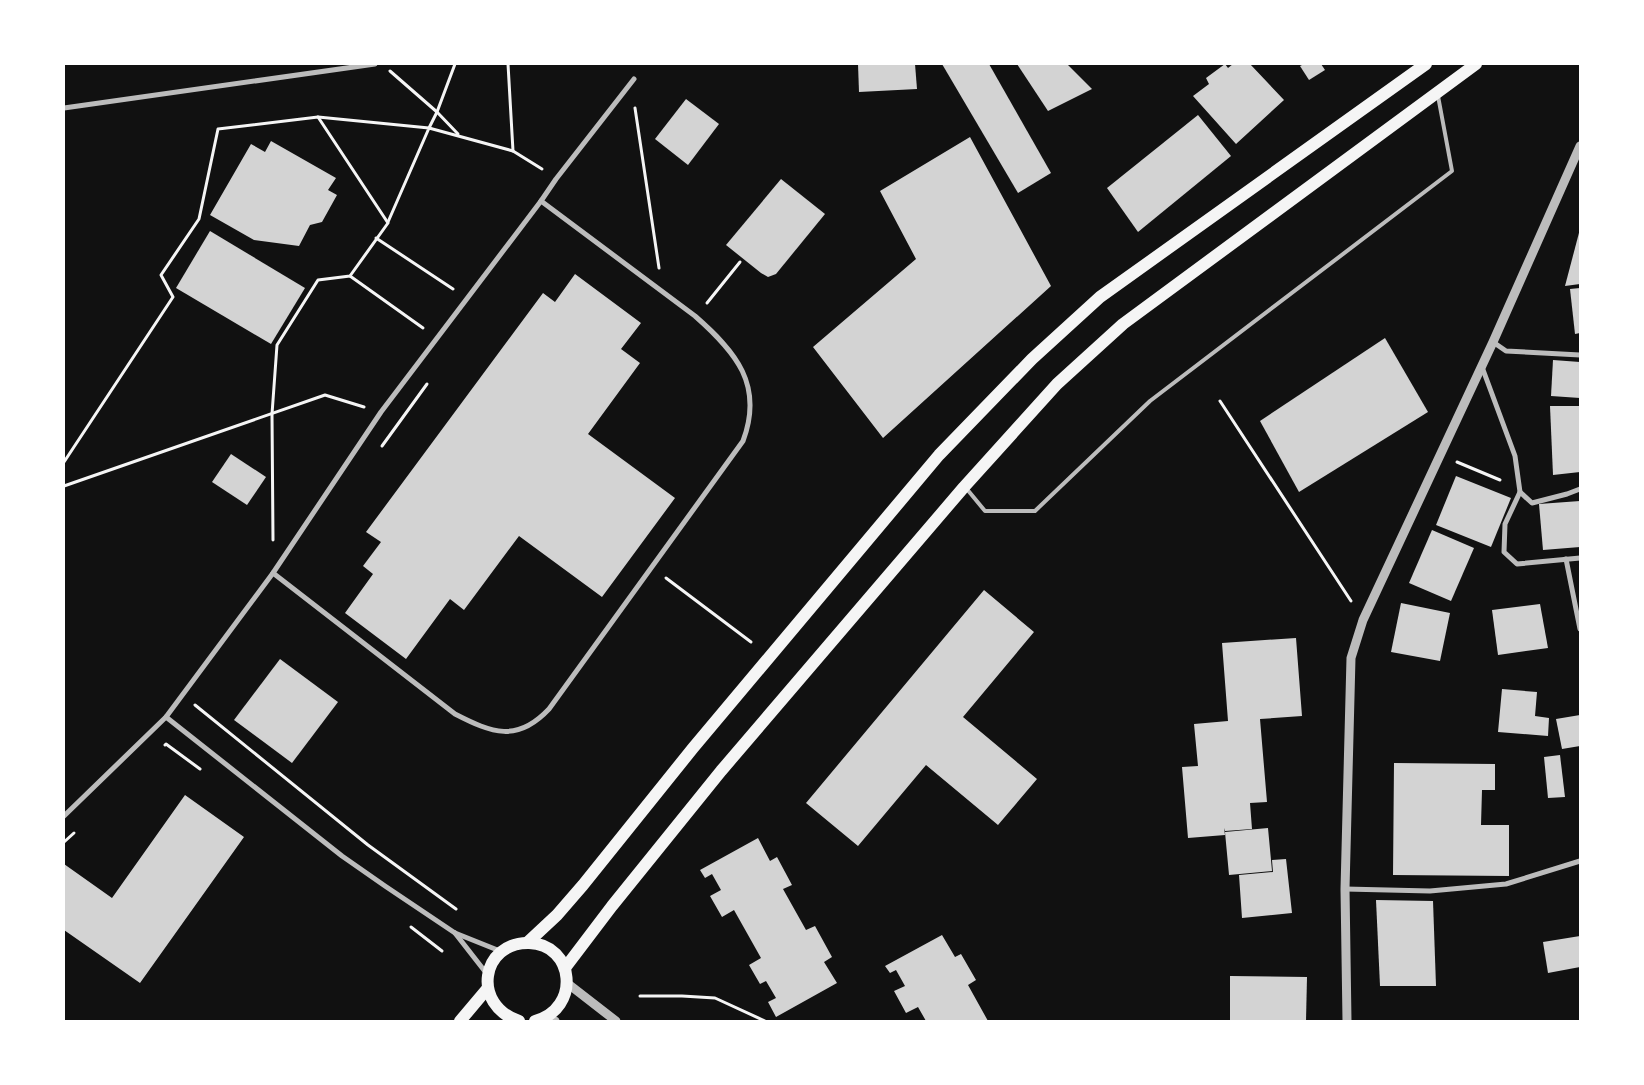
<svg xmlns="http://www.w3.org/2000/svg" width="1644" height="1085" font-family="'Nunito Sans',sans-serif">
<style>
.building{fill:#d3d3d3}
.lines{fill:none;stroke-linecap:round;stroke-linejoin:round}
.path{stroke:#f5f5f5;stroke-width:3}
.service{stroke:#bcbcbc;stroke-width:4}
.minor{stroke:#bcbcbc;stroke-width:5}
.tertiary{stroke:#bcbcbc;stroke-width:9}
.primary{stroke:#f5f5f5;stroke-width:12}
</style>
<rect width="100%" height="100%" fill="#111"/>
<g class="building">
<path d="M 858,64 L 915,64 L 917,89 L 859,92 Z"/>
<path d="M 942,64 L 989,64 L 1051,173 L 1018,193 Z"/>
<path d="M 1017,64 L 1067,64 L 1092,89 L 1048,111 Z"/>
<path d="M 1225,64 L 1228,68 L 1233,64 L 1250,64 L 1284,100 L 1236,144 L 1193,96 L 1209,84 L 1206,78 Z"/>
<path d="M 1304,64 L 1321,64 L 1325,70 L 1309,80 L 1300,66 Z"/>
<path d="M 686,99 L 719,124 L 688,165 L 655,139 Z"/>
<path d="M 1198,115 L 1231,156 L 1138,232 L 1107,188 Z"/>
<path d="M 970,137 L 1051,286 L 883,438 L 813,347 L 916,259 L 880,191 Z"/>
<path d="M 271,141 L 336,178 L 328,190 L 337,195 L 322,222 L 310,225 L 299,246 L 254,240 L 210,215 L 251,144 L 265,152 Z"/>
<path d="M 781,179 L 825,214 L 776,274 L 768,277 L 761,273 L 726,245 Z"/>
<path d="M 1580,229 L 1580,284 L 1565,286 Z"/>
<path d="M 210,231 L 305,288 L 271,344 L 176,288 Z"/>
<path d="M 575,274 L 641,323 L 621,349 L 640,363 L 588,434 L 675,498 L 602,597 L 519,536 L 464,610 L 450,599 L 406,659 L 345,613 L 373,574 L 363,566 L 381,542 L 366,532 L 543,293 L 555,302 Z"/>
<path d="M 1580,288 L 1580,333 L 1575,334 L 1570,289 Z"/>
<path d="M 1385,338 L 1428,412 L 1299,492 L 1260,421 Z"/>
<path d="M 1553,360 L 1580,362 L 1580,398 L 1551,396 Z"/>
<path d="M 1550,406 L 1580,406 L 1580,472 L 1553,475 Z"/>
<path d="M 231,454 L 266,477 L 247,505 L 212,482 Z"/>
<path d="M 1456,476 L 1511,498 L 1491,547 L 1436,525 Z"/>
<path d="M 1580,501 L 1580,547 L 1543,550 L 1539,504 Z"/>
<path d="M 1432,530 L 1474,548 L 1451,601 L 1409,583 Z"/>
<path d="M 984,590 L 1034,632 L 963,717 L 1037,779 L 998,825 L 926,765 L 858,846 L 806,803 Z"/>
<path d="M 1401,603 L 1450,613 L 1440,661 L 1391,652 Z"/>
<path d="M 1540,604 L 1548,648 L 1498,655 L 1492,610 Z"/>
<path d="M 1296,638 L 1302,716 L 1260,719 L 1267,802 L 1250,803 L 1252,829 L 1225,831 L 1224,828 L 1225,835 L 1188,838 L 1182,767 L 1198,766 L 1194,724 L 1228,721 L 1222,643 Z"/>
<path d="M 280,659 L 338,702 L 292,763 L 234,720 Z"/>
<path d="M 1502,689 L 1537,692 L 1535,716 L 1549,718 L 1548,736 L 1498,732 Z"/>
<path d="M 1580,715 L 1580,746 L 1562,749 L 1556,719 Z"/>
<path d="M 1560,755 L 1565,797 L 1548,798 L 1544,757 Z"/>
<path d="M 1394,763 L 1495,764 L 1495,790 L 1482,790 L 1481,825 L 1509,825 L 1509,876 L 1393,875 Z"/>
<path d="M 185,795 L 244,837 L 140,983 L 64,930 L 64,864 L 112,898 Z"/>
<path d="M 1268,828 L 1272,871 L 1229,875 L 1225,832 Z"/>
<path d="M 758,838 L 770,861 L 777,857 L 792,885 L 783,889 L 806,930 L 815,926 L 832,957 L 824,962 L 837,983 L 776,1017 L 768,1002 L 776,998 L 766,981 L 760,984 L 749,965 L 761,958 L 734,910 L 722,917 L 710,896 L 721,890 L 712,874 L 705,878 L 700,870 Z"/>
<path d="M 1286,859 L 1292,913 L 1242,918 L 1239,875 L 1273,872 L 1272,860 Z"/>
<path d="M 1376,900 L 1433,901 L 1436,986 L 1380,986 Z"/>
<path d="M 942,935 L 955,957 L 961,954 L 976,980 L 968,985 L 988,1021 L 926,1021 L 918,1007 L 906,1013 L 894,991 L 905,986 L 896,970 L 890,973 L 885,966 Z"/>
<path d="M 1580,936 L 1580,967 L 1548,973 L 1543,942 Z"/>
<path d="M 1230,976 L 1307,977 L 1306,1021 L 1230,1021 Z"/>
</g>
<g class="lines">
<g class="path">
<path d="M 455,64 L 437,112 L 458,134"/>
<path d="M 390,71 L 437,112 L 429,128 L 513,151 L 508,64"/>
<path d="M 635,108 L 659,268"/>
<path d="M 318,117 L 429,128 L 388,222"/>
<path d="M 513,151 L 542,169"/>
<path d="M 376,238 L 453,289"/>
<path d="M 350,276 L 423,328"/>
<path d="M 707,303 L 740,262"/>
<path d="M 1220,401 L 1351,601"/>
<path d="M 382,446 L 427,384"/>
<path d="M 64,462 L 173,297 L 161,275 L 199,219 L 218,129 L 318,117 L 388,223 L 350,276 L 318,280 L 277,345 L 272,414 L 273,540"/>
<path d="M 1457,462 L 1500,480"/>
<path d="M 64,486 L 325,395 L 364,407"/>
<path d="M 666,578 L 751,642"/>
<path d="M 195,705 L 368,845 L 456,909"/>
<path d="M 165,745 L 166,744 L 200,769"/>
<path d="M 64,842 L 74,833"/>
<path d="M 411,927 L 442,951"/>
<path d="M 640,996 L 682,996 L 715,998 L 765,1021"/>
</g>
<path class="service" d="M 966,488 L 985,511 L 1035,511 L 1150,401 L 1452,171 L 1438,96"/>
<g class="minor">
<path d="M 64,108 L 375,64"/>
<path d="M 1493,342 L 1506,351 L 1580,355"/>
<path d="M 1482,367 L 1515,456 L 1520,492 L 1532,503 L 1567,494 L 1580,489"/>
<path d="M 1520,492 L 1505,524 L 1504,552 L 1517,564 L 1580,558"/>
<path d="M 1566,559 L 1580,629"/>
<path d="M 273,573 L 455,714 C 492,733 517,743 549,709 L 743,441 C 764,385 736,352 695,316 L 541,201"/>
<path d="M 166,717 L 342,856 L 385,886 L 455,933 L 500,951"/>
<path d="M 64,816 L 166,717 L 273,573 L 381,412 L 541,201 L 556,179 L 634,79"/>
<path d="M 1345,889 L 1430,891 L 1506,884 L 1580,861"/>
<path d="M 455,933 L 487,974"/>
</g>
<g class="tertiary">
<path d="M 567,983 L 616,1021"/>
<path d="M 542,1020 L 555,1021"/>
<path d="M 1347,1021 L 1345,889 L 1351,658 L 1363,620 L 1493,342 L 1580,146"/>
</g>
<g class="primary">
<path d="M 527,943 L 557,915 L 583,885 L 693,748 L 939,455 L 1032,359 L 1100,297 L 1426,64"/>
<path d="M 565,968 L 612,906 L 721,771 L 964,487 L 1057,384 L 1123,324 L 1476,64"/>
<path d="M 460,1021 L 487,989"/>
<path d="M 519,1021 C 471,1005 481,942 529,943 C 575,944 581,1009 535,1021"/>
</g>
</g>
<rect width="1644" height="1085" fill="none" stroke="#ffffff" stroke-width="130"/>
</svg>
